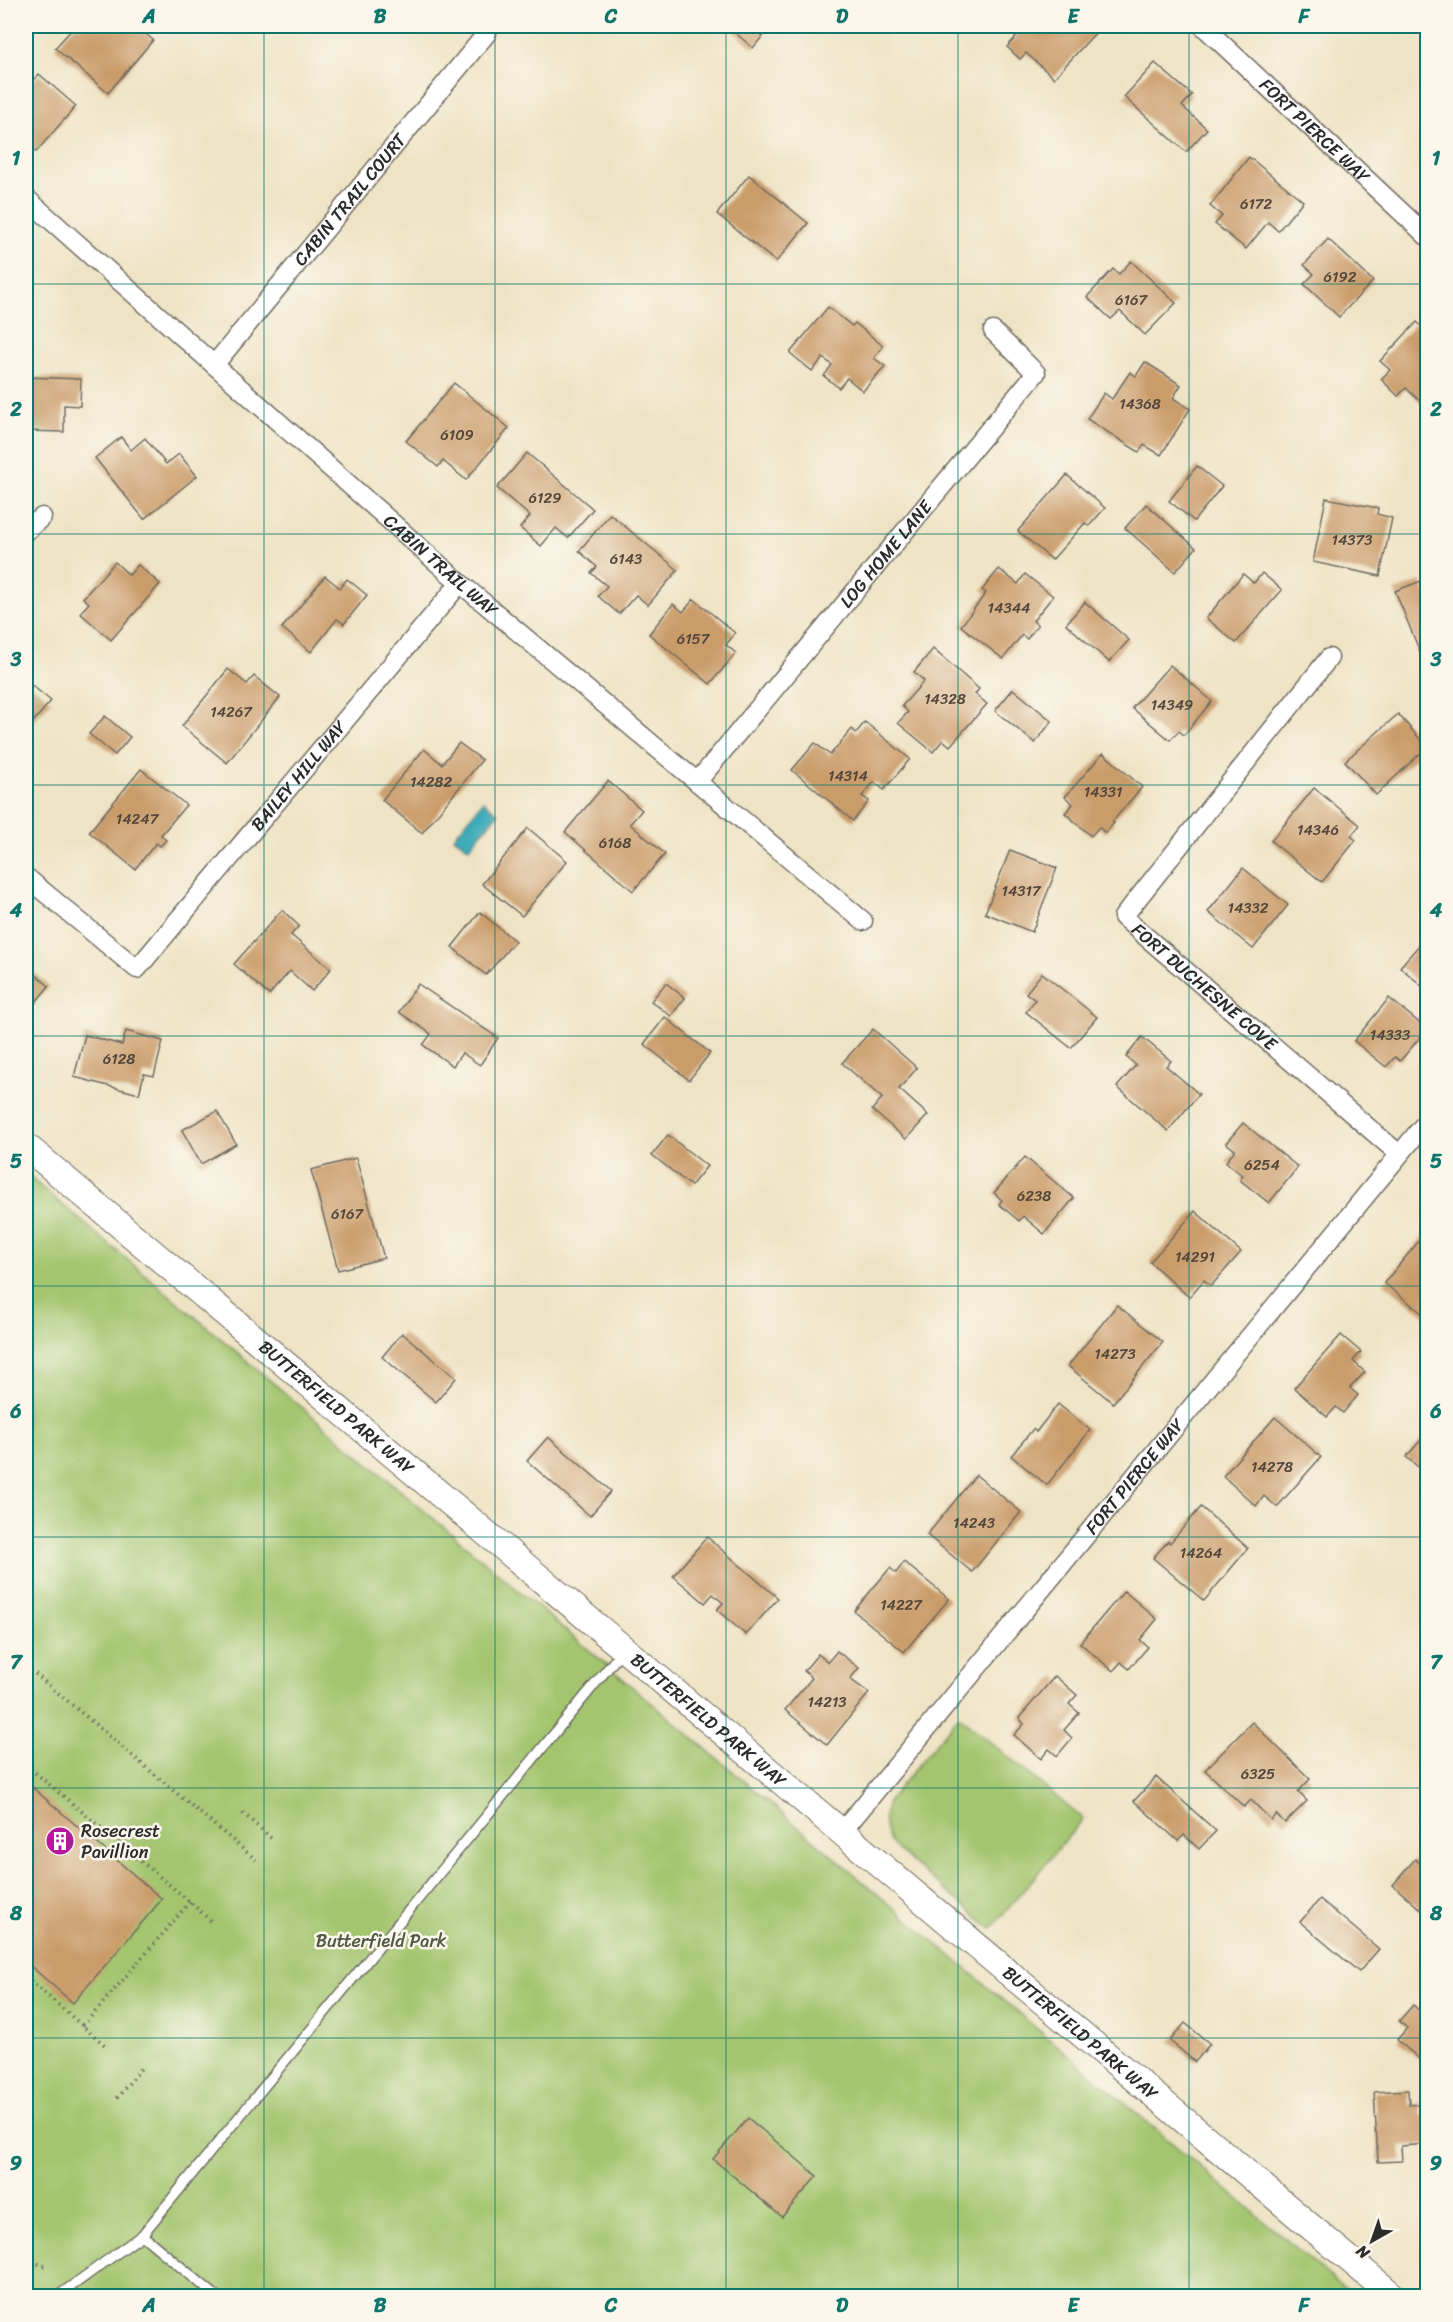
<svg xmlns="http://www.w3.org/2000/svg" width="1453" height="2322" font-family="Sriracha,sans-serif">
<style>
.green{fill:#a3c56e;stroke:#67784c;stroke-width:1.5}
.water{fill:#3cacb9;stroke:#346c72;stroke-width:1.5}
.building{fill:#ca9c6b}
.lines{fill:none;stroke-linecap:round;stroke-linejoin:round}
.lane-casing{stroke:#6f6b61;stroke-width:12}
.street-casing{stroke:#6f6b61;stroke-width:21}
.secondary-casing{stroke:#6f6b61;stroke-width:28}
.path{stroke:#6f6b61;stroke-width:4;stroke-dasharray:1.5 4.5;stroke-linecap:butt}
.lane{stroke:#fff;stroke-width:9}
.street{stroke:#fff;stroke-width:18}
.secondary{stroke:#fff;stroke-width:26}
.grid{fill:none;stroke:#0f766e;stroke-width:1.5;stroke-opacity:0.55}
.labels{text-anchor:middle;stroke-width:5;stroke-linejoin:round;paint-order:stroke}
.number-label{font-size:15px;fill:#53473b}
.street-label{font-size:18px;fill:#2b2b2b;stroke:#fbf7ec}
.poi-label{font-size:18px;fill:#2b2b2b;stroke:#fbf7ec;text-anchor:start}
.park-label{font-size:18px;fill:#4f593f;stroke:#fbf7ec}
.neatline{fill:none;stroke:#0f766e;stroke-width:2}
.grid-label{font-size:20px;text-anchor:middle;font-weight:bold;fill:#0f766e}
</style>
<rect width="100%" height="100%" fill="#fbf7ec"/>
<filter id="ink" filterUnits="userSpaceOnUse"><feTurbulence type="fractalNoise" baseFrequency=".0167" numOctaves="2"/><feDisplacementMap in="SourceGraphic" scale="12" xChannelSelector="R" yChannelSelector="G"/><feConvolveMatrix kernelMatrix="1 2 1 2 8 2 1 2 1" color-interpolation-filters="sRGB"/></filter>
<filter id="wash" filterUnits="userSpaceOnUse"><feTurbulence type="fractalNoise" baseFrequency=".008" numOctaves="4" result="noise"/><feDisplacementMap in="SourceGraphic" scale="24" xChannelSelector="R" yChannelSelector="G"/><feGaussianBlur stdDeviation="1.35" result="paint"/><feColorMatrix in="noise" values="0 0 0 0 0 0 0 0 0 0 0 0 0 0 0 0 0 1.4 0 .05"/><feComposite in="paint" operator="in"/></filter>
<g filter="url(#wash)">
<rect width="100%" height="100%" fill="#eee3c4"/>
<g class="green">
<path d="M 26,1174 L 1353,2296 L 26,2296 Z"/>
<path d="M 959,1716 L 1083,1819 L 991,1929 L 893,1846 C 883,1830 882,1817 889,1800 Z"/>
</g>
<path class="water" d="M 483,801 L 498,813 L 469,848 L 454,837 Z"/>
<g id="blocks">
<g class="building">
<path d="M 75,26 L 137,26 L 153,40 L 108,93 L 55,48 Z"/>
<path d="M 736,26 L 771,26 L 753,48 L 732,30 Z"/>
<path d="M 1026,26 L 1091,26 L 1097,31 L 1054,78 L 1026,53 L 1020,59 L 1007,47 Z"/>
<path d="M 1155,63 L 1192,95 L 1182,106 L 1207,129 L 1186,152 L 1124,97 Z"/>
<path d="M 39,74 L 76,106 L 36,152 L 26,144 L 26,90 Z"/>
<path d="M 1249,157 L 1303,201 L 1278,231 L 1268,222 L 1246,249 L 1215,224 L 1222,216 L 1210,206 Z"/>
<path d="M 749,175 L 808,223 L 776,262 L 717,214 Z"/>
<path d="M 1328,239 L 1373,281 L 1339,317 L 1304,284 L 1314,274 L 1304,265 Z"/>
<path d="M 1131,261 L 1176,303 L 1145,335 L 1120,311 L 1111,319 L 1087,297 L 1113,269 L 1119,274 Z"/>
<path d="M 828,307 L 852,326 L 855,323 L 883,346 L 874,358 L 885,366 L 863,391 L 847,378 L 839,388 L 824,376 L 832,365 L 823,358 L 812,371 L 790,353 Z"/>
<path d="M 1417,322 L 1428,332 L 1428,409 L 1406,388 L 1398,396 L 1381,379 L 1390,370 L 1380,361 Z"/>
<path d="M 1145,362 L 1181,385 L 1173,398 L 1190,409 L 1161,455 L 1144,445 L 1139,452 L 1087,419 L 1104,393 L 1112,399 L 1130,372 L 1136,376 Z"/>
<path d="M 26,377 L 81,379 L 80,406 L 64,405 L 64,432 L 26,431 Z"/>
<path d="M 454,383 L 509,428 L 466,480 L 443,461 L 438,467 L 406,441 Z"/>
<path d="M 121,437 L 131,450 L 145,438 L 166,464 L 179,454 L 197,476 L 144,519 L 95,458 Z"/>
<path d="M 527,453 L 593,509 L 568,538 L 556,528 L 541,546 L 520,528 L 530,516 L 497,488 Z"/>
<path d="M 1197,466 L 1222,486 L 1194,521 L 1169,501 Z"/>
<path d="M 1067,475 L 1105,508 L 1089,526 L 1085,523 L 1052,560 L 1018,531 Z"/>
<path d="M 1326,498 L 1378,508 L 1377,514 L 1392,518 L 1380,576 L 1313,562 Z"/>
<path d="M 1146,504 L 1196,548 L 1175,572 L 1125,528 Z"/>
<path d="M 610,514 L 678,570 L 648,605 L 636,595 L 619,614 L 598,596 L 607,586 L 591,573 L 597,567 L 579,551 Z"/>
<path d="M 115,562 L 129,575 L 138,565 L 160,584 L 111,640 L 80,613 L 89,603 L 83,598 Z"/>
<path d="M 999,569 L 1018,584 L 1025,574 L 1053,596 L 1033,621 L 1038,625 L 1027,639 L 1022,635 L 1003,659 L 961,626 L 986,593 L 982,590 Z"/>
<path d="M 1262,573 L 1282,590 L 1236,643 L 1206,618 L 1243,574 L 1254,583 Z"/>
<path d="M 325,576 L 340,588 L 347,579 L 367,595 L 344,624 L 337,619 L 311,652 L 282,628 Z"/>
<path d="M 1421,581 L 1425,593 L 1428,592 L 1428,654 L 1422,657 L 1395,591 Z"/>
<path d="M 694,599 L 735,633 L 726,645 L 736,653 L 710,684 L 649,634 L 673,604 L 683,612 Z"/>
<path d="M 1085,602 L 1129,640 L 1109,662 L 1066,624 Z"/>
<path d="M 933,649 L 979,689 L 975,694 L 987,704 L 950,746 L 943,740 L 933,752 L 898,723 L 908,712 L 902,706 L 924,681 L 914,672 Z"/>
<path d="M 1170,665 L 1212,701 L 1184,735 L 1179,731 L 1170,740 L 1132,708 Z"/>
<path d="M 228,669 L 247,684 L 254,676 L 280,697 L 227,763 L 182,726 Z"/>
<path d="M 28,682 L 51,701 L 26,730 L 26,685 Z"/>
<path d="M 1013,689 L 1052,721 L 1035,743 L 995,711 Z"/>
<path d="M 1398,714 L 1427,747 L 1376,795 L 1345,761 Z"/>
<path d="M 105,716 L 130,737 L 115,755 L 89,734 Z"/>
<path d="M 865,722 L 910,759 L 884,790 L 874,782 L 862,796 L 869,801 L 853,821 L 792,770 L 815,743 L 830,755 L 852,729 L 856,733 Z"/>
<path d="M 459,743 L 482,760 L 422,833 L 382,800 L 424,749 L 442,764 Z"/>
<path d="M 1103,753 L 1142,787 L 1112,822 L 1114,823 L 1105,833 L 1099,827 L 1091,836 L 1065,813 L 1073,804 L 1065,797 Z"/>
<path d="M 141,769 L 186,805 L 161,835 L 166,840 L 160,846 L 156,843 L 135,869 L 89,832 Z"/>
<path d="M 608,781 L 642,810 L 630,824 L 665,854 L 633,891 L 565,832 Z"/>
<path d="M 1314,788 L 1360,825 L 1351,836 L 1356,840 L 1322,882 L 1271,841 Z"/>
<path d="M 528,828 L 567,861 L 522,916 L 482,884 Z"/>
<path d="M 1010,850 L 1057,868 L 1032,932 L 985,913 Z"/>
<path d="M 1243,868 L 1288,905 L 1253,949 L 1208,912 Z"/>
<path d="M 282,910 L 299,926 L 291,935 L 331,969 L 312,991 L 290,971 L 269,995 L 234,964 Z"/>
<path d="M 480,912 L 515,941 L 486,975 L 452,947 Z"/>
<path d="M 1428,935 L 1428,991 L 1400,967 Z"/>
<path d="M 26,966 L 49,986 L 26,1014 Z"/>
<path d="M 1042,973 L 1097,1017 L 1071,1048 L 1026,1012 L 1035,1000 L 1026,993 Z"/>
<path d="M 666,983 L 685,998 L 671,1016 L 651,1001 Z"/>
<path d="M 418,984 L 498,1038 L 480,1065 L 462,1053 L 453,1066 L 423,1045 L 431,1034 L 399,1012 Z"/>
<path d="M 1389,998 L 1427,1029 L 1400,1061 L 1395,1057 L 1386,1067 L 1354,1041 Z"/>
<path d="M 665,1017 L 710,1053 L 689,1080 L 644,1044 Z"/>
<path d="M 873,1029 L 917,1068 L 899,1089 L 928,1115 L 906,1139 L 872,1110 L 882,1098 L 842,1063 Z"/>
<path d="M 126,1031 L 163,1041 L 154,1076 L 144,1074 L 139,1094 L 74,1077 L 85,1035 L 122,1045 Z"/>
<path d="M 1142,1037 L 1171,1061 L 1166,1066 L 1199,1094 L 1168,1131 L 1117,1087 L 1136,1065 L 1126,1057 Z"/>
<path d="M 217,1111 L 236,1144 L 201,1164 L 182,1130 Z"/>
<path d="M 1243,1123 L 1298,1167 L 1269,1203 L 1240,1180 L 1243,1176 L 1226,1162 L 1235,1150 L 1226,1143 Z"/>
<path d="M 668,1135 L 707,1166 L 691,1186 L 652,1155 Z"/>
<path d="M 1025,1157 L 1074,1198 L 1044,1234 L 1023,1216 L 1019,1221 L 999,1204 L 1002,1200 L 994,1193 Z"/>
<path d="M 356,1158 L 384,1258 L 338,1270 L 311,1170 Z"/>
<path d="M 1195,1211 L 1241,1252 L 1211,1286 L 1204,1280 L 1189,1297 L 1150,1262 Z"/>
<path d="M 1428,1230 L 1428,1318 L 1384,1283 Z"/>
<path d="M 1117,1305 L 1163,1342 L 1113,1403 L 1068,1366 Z"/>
<path d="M 402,1333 L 456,1378 L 436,1402 L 382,1357 Z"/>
<path d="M 1341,1335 L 1361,1352 L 1353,1361 L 1365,1372 L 1350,1388 L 1358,1395 L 1343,1413 L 1336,1407 L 1327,1417 L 1294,1388 Z"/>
<path d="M 1058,1404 L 1090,1430 L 1047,1485 L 1011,1456 L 1033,1429 L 1036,1432 Z"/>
<path d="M 1275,1417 L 1321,1457 L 1277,1507 L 1264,1496 L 1256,1506 L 1223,1476 Z"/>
<path d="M 1428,1432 L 1428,1475 L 1406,1457 Z"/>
<path d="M 548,1437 L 611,1491 L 590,1516 L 527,1461 Z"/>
<path d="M 976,1475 L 1021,1512 L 972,1572 L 927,1535 Z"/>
<path d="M 1201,1507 L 1248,1548 L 1204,1601 L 1153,1558 L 1168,1541 L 1170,1543 Z"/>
<path d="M 707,1537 L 778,1598 L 746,1635 L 717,1610 L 723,1603 L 713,1594 L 705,1603 L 673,1576 Z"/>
<path d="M 904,1562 L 949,1599 L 904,1652 L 854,1611 L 890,1568 L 896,1573 Z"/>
<path d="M 1124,1591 L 1157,1619 L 1140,1640 L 1148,1647 L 1129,1669 L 1121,1662 L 1113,1671 L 1080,1643 Z"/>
<path d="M 837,1651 L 859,1668 L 850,1679 L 869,1693 L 827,1745 L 785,1710 L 812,1678 L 804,1671 L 818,1654 L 828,1662 Z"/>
<path d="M 1055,1676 L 1077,1695 L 1069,1704 L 1079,1713 L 1064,1730 L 1072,1738 L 1057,1756 L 1049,1749 L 1041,1759 L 1014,1735 L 1024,1724 L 1019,1718 Z"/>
<path d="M 1252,1722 L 1310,1779 L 1298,1792 L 1307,1801 L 1285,1823 L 1276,1814 L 1271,1820 L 1251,1800 L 1244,1807 L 1205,1770 Z"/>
<path d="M 1156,1777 L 1216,1831 L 1199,1849 L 1184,1835 L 1178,1841 L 1134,1801 Z"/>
<path d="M 26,1782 L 162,1899 L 73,2003 L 26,1962 Z"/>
<path d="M 1415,1859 L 1428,1870 L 1428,1902 L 1421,1910 L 1393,1885 Z"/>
<path d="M 1320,1899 L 1379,1949 L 1359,1972 L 1300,1922 Z"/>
<path d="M 1428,2003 L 1428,2066 L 1397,2040 L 1407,2028 L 1399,2021 L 1413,2005 L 1420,2011 Z"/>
<path d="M 1185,2023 L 1210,2044 L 1195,2062 L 1170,2041 Z"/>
<path d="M 1408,2090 L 1409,2105 L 1420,2104 L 1421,2115 L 1428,2115 L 1428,2144 L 1401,2146 L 1402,2161 L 1378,2162 L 1374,2092 Z"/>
<path d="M 748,2118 L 817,2176 L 782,2217 L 713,2159 Z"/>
</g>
</g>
</g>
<g filter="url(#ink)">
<use href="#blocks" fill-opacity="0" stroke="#6f6b61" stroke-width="1.5"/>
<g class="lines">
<g class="lane-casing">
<g id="lane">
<path d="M 142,2235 L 216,2296"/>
<path d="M 58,2296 L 142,2235 L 623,1650"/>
</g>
</g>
<g class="street-casing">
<g id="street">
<path id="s1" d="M 1203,26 L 1428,237"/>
<path id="s2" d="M 26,198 L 460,583 L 863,921"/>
<path id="s3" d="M 214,365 L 487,33"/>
<path d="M 26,531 L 42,517"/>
<path id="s4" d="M 1329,658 L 1123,917 L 1399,1154"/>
<path id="s5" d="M 697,782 L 1036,373 L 993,331"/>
<path id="s6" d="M 26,877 L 137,969 L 460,583"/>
<path id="s7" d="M 841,1833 L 1428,1120"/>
</g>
</g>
<g class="secondary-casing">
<g id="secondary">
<path id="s8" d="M 26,1146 L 1393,2296"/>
</g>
</g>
<g class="path">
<path d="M 26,1666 L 256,1860"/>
<path d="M 26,1765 L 190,1902 L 213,1923"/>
<path d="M 243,1813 L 273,1840"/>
<path d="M 26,1977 L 107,2047"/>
<path d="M 83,2026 L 190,1902"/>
<path d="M 117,2098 L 142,2067"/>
<path d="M 26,2261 L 47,2266"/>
</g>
<use href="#lane" class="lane"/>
<use href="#street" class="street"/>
<use href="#secondary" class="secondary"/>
</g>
</g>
<path class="grid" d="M 264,26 L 264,2296M 495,26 L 495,2296M 726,26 L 726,2296M 958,26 L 958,2296M 1189,26 L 1189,2296M 26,284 L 1428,284M 26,534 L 1428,534M 26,785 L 1428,785M 26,1036 L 1428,1036M 26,1286 L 1428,1286M 26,1537 L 1428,1537M 26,1788 L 1428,1788M 26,2038 L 1428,2038"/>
<defs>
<g id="building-disc" transform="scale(1.5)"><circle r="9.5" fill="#b5179e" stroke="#fbf7ec"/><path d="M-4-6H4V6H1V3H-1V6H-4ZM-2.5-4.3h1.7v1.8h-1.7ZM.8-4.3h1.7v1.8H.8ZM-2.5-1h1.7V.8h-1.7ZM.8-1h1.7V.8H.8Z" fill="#fff"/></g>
</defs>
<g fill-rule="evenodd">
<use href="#building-disc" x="60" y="1841"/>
</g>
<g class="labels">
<g class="number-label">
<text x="1256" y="209">6172</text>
<text x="1340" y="282">6192</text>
<text x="1131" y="305">6167</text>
<text x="1140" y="409">14368</text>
<text x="457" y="440">6109</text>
<text x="545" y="503">6129</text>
<text x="1352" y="545">14373</text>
<text x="626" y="564">6143</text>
<text x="1009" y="613">14344</text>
<text x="693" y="644">6157</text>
<text x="945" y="704">14328</text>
<text x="1172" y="710">14349</text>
<text x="231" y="717">14267</text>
<text x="848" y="781">14314</text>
<text x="431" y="787">14282</text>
<text x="1103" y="797">14331</text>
<text x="137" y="824">14247</text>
<text x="1318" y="835">14346</text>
<text x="615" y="848">6168</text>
<text x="1021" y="896">14317</text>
<text x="1248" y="913">14332</text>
<text x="1390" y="1040">14333</text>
<text x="119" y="1064">6128</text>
<text x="1262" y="1170">6254</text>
<text x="1034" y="1201">6238</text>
<text x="347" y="1219">6167</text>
<text x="1195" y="1262">14291</text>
<text x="1115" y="1359">14273</text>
<text x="1272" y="1472">14278</text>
<text x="974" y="1528">14243</text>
<text x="1201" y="1558">14264</text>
<text x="901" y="1610">14227</text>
<text x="827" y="1707">14213</text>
<text x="1258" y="1779">6325</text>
</g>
<g class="street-label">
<text dy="6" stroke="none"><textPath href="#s1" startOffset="153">FORT PIERCE WAY</textPath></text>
<text dy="6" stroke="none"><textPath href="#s3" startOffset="214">CABIN TRAIL COURT</textPath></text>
<text dy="6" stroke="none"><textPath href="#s5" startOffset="296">LOG HOME LANE</textPath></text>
<text dy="6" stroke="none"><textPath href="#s2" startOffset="554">CABIN TRAIL WAY</textPath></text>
<text dy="6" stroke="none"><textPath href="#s6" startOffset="396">BAILEY HILL WAY</textPath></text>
<text dy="6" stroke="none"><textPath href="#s4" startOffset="438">FORT DUCHESNE COVE</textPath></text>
<text dy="6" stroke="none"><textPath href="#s8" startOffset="406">BUTTERFIELD PARK WAY</textPath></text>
<text dy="6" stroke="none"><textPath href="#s7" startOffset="462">FORT PIERCE WAY</textPath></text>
<text dy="6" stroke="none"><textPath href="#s8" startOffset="892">BUTTERFIELD PARK WAY</textPath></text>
<text dy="6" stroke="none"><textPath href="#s8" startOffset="1378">BUTTERFIELD PARK WAY</textPath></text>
</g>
<g class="poi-label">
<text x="81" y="1837">Rosecrest<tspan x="81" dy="21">Pavillion</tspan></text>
</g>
<g class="park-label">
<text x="381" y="1947">Butterfield Park</text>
</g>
</g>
<rect width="1453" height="2322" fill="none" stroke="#fbf7ec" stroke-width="66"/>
<g transform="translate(1372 2241) rotate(220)" stroke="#fbf7ec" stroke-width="4.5" paint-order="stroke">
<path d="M0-4.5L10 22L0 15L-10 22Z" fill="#2b2b2b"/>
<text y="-9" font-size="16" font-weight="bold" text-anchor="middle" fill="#2b2b2b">N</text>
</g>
<rect x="33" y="33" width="1387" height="2256" class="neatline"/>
<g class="grid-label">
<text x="149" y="23">A</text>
<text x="380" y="23">B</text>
<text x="611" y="23">C</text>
<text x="842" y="23">D</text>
<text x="1073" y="23">E</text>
<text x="1304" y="23">F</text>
<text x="16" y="165">1</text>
<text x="1436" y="165">1</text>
<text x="16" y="416">2</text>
<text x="1436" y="416">2</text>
<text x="16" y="666">3</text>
<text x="1436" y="666">3</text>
<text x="16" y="917">4</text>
<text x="1436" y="917">4</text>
<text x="16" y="1168">5</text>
<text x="1436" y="1168">5</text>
<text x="16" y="1418">6</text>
<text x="1436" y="1418">6</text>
<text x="16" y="1669">7</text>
<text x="1436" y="1669">7</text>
<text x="16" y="1920">8</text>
<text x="1436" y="1920">8</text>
<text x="16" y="2170">9</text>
<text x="1436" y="2170">9</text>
<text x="149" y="2312">A</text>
<text x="380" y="2312">B</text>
<text x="611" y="2312">C</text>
<text x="842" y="2312">D</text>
<text x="1073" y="2312">E</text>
<text x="1304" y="2312">F</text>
</g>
</svg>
